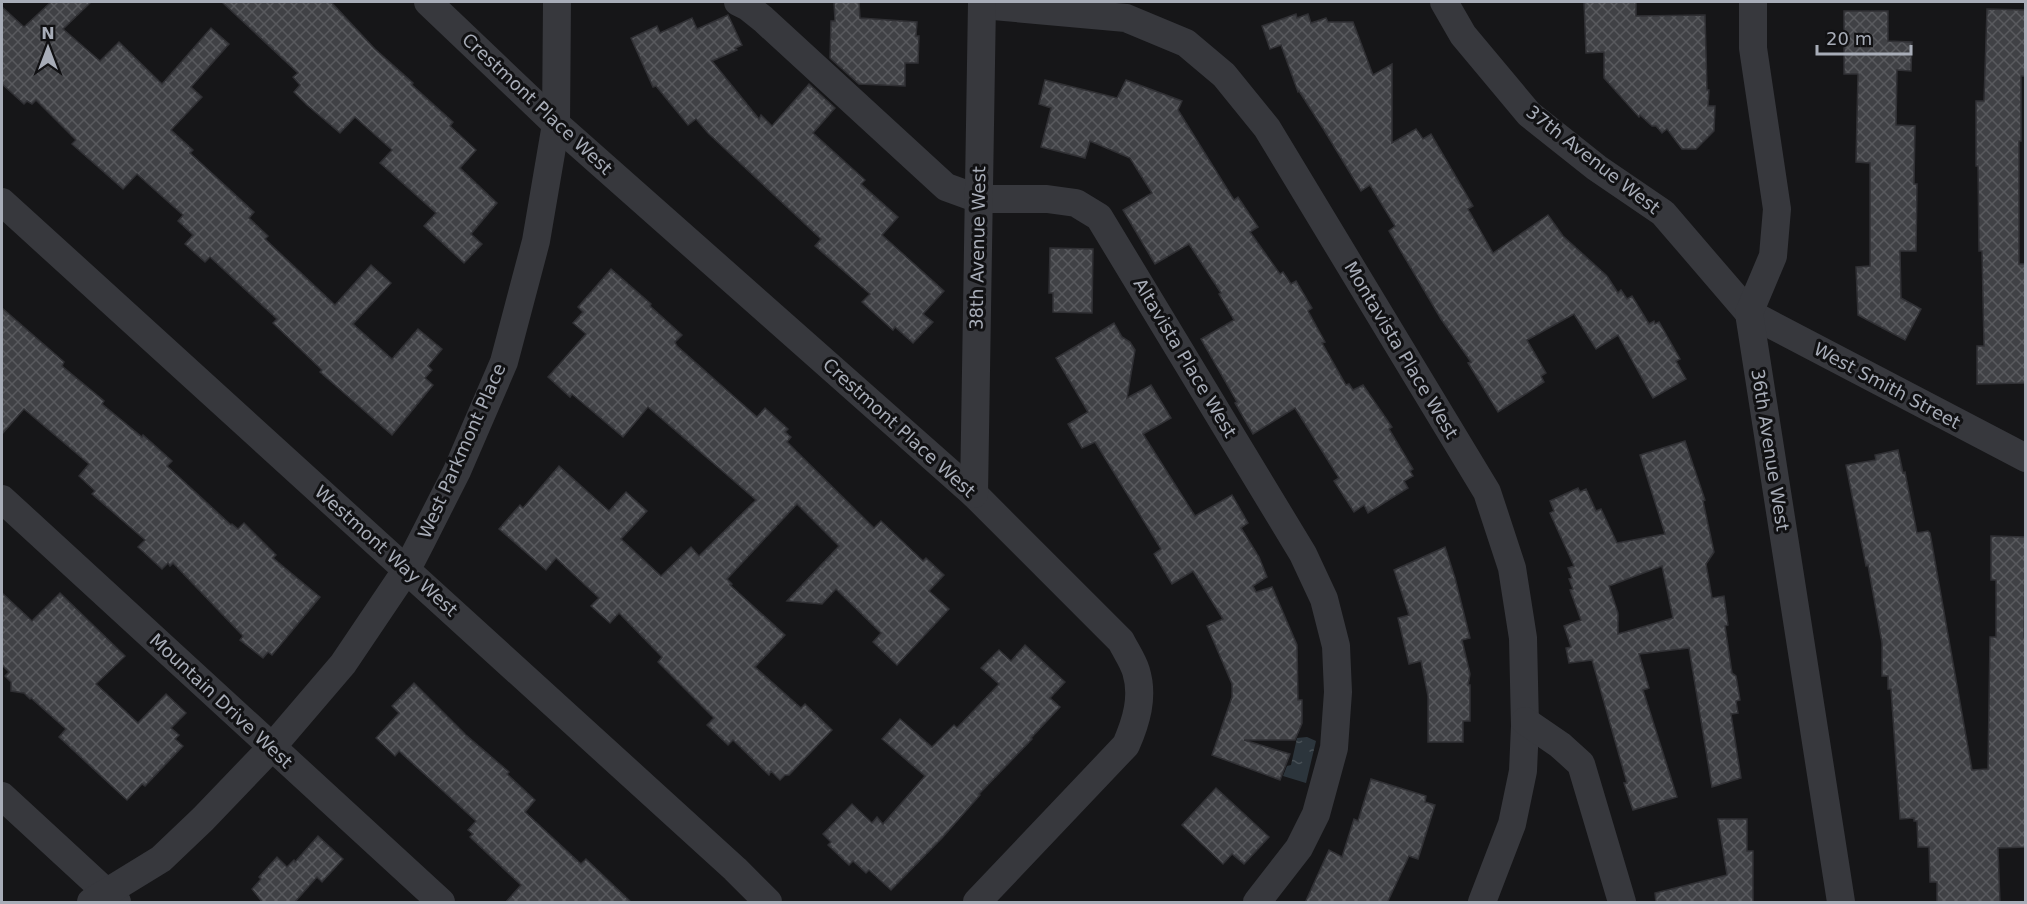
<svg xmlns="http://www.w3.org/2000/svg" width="2027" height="904" font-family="'DejaVu Sans',sans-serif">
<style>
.water{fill:url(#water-ripples)}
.building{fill:url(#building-cross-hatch);stroke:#303034;stroke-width:1.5;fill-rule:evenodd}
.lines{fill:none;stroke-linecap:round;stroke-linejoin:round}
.street{stroke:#37383d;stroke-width:28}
.labels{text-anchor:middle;stroke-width:6;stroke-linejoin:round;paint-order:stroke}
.street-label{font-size:18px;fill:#a8adb8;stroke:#111113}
</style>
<defs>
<pattern id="water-ripples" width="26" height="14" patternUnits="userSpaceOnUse" patternTransform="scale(1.5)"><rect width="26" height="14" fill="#2c353c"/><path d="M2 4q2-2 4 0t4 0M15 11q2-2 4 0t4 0" fill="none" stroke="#485056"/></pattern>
<pattern id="building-cross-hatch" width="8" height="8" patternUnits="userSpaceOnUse" patternTransform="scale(1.5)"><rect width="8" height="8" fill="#404145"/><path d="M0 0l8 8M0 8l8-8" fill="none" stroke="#595a5e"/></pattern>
</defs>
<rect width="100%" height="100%" fill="#161618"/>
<path class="water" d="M 1307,737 L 1316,741 L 1306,783 L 1283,776 L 1287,766 L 1291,765 L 1297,738 Z"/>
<g class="building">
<path d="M 51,2 L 91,2 L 63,29 L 100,61 L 119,42 L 162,84 L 211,28 L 229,44 L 191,87 L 202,97 L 171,130 L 193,150 L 190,153 L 254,212 L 249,218 L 268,236 L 265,239 L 335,305 L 371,265 L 391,283 L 353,324 L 392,359 L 418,329 L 442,349 L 428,366 L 432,370 L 425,378 L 433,385 L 392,435 L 320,372 L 322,370 L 273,323 L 277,319 L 210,257 L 205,262 L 185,244 L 193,235 L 178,221 L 183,215 L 137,174 L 123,189 L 72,144 L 76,140 L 36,100 L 32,104 L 27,101 L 24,104 L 2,84 L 2,7 L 24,27 Z"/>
<path d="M 222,2 L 331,2 L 375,49 L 413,83 L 412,85 L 453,122 L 450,126 L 476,150 L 460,168 L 497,203 L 471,234 L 482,244 L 464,263 L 424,226 L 436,213 L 380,163 L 392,150 L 355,117 L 340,133 L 307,105 L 294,92 L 300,85 L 293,77 L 298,73 Z"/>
<path d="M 834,2 L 859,2 L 860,18 L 917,22 L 916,36 L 919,36 L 918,63 L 905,63 L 905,86 L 859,84 L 830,58 L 831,21 L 835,21 Z"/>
<path d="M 1584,2 L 1636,2 L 1636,16 L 1705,15 L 1707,90 L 1709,90 L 1708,106 L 1715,106 L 1714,131 L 1696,149 L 1682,149 L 1667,129 L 1662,133 L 1656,126 L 1652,126 L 1640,115 L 1639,117 L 1604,78 L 1604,52 L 1586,53 Z"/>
<path d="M 1987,9 L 2025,10 L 2025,76 L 2021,76 L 2021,141 L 2019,141 L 2019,264 L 2025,264 L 2025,383 L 1977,384 L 1977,346 L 1984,346 L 1982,251 L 1979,251 L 1978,166 L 1976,166 L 1976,101 L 1984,101 Z"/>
<path d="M 1844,11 L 1888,11 L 1888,41 L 1912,42 L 1911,71 L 1897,70 L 1896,125 L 1915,126 L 1914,184 L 1917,184 L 1916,251 L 1900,251 L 1901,298 L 1921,309 L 1905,340 L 1858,315 L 1856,267 L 1870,266 L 1870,163 L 1856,162 L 1858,74 L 1844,74 Z"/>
<path d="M 1296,14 L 1297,18 L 1308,14 L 1311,23 L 1326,18 L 1328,22 L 1353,22 L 1373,75 L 1392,64 L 1392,143 L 1416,129 L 1423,139 L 1431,134 L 1473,206 L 1468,209 L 1493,253 L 1548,215 L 1563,236 L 1607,276 L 1618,293 L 1621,290 L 1627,299 L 1632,296 L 1649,324 L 1654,321 L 1655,324 L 1659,322 L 1680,359 L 1676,361 L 1686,379 L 1653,398 L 1618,335 L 1596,349 L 1574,314 L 1527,340 L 1546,373 L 1541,376 L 1544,382 L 1498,412 L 1468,363 L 1471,362 L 1441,319 L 1389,231 L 1395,226 L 1370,185 L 1361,191 L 1324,130 L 1299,91 L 1298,92 L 1281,45 L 1270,49 L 1262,26 Z"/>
<path d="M 728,15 L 742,45 L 735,48 L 737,50 L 712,61 L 759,119 L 761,115 L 772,126 L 809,84 L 835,108 L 813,133 L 865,180 L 861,184 L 898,217 L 882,235 L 944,291 L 923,314 L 933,322 L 913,343 L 895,327 L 893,330 L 862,302 L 870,294 L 815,246 L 821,239 L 708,133 L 696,119 L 688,125 L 656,86 L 653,87 L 631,38 L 657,26 L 660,33 L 692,18 L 697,29 Z"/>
<path d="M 1045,80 L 1117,98 L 1126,80 L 1182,101 L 1178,110 L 1234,200 L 1238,197 L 1258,227 L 1250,232 L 1280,274 L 1283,272 L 1291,284 L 1296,281 L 1312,308 L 1308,311 L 1325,342 L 1322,343 L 1346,385 L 1349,384 L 1353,390 L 1363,385 L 1392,427 L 1389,429 L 1413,469 L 1410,471 L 1413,476 L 1404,481 L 1408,488 L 1368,513 L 1364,505 L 1354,512 L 1334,481 L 1339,478 L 1295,408 L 1253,434 L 1235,403 L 1237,402 L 1201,339 L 1234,320 L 1219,294 L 1221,293 L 1189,244 L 1155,264 L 1123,210 L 1152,193 L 1130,158 L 1090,141 L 1085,158 L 1041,147 L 1051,108 L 1039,104 Z"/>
<path d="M 1050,248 L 1093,249 L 1092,313 L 1053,312 L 1053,293 L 1049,293 Z"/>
<path d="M 611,269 L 651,304 L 650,306 L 682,335 L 675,342 L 677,346 L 757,417 L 765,408 L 788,429 L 785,432 L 791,437 L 787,442 L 874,528 L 881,521 L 923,561 L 926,558 L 944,575 L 929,591 L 949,609 L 897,665 L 873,642 L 881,633 L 836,589 L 822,604 L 787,601 L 839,546 L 797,504 L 727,579 L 732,584 L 730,585 L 785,635 L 755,667 L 801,708 L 805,704 L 832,730 L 789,775 L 785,775 L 780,780 L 771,771 L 769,775 L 733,740 L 728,745 L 707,725 L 714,718 L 658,662 L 662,657 L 619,613 L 610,623 L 591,606 L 599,598 L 556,558 L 546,570 L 499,529 L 520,505 L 523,508 L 559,466 L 609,511 L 626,492 L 647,511 L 621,539 L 661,576 L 691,547 L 699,556 L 756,500 L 648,407 L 623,437 L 572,394 L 570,397 L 548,377 L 586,334 L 573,323 L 583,312 L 578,307 Z"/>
<path d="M 2,308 L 64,362 L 62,366 L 104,401 L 102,404 L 142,437 L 143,435 L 172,461 L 167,466 L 231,525 L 232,524 L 238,529 L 244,523 L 276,555 L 273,558 L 320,597 L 272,655 L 268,652 L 263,658 L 240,640 L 243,636 L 173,563 L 170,566 L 168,563 L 162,569 L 138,547 L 145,540 L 92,494 L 95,491 L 79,476 L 89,464 L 24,409 L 2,434 Z"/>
<path d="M 1114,323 L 1122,337 L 1130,342 L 1135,350 L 1127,398 L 1151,385 L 1171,418 L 1143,434 L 1195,516 L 1232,495 L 1248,523 L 1241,528 L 1259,557 L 1267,577 L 1253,586 L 1256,592 L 1272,587 L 1297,645 L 1298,700 L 1302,700 L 1302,723 L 1295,740 L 1244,740 L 1290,754 L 1280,780 L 1212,755 L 1232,697 L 1232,684 L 1207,626 L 1223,619 L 1193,571 L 1172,584 L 1154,554 L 1161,549 L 1095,442 L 1082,448 L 1068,424 L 1088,412 L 1056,358 Z"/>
<path d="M 1685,441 L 1705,500 L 1703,501 L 1714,552 L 1706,564 L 1712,598 L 1724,596 L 1728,625 L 1725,626 L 1732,673 L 1736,676 L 1740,700 L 1736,701 L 1738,713 L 1731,714 L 1741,778 L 1712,787 L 1689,648 L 1639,654 L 1649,688 L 1643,690 L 1677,797 L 1633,810 L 1624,783 L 1627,783 L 1592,660 L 1569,663 L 1566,648 L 1571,647 L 1564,626 L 1581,620 L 1570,590 L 1573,589 L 1569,579 L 1572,578 L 1568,568 L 1574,566 L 1550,513 L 1554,511 L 1550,501 L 1578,488 L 1580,492 L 1586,489 L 1596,511 L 1601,509 L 1617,543 L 1665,534 L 1640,455 ZM 1662,566 L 1673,618 L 1618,634 L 1618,613 L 1609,586 Z"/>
<path d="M 1898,450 L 1903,473 L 1905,472 L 1917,533 L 1928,531 L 1930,533 L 1972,770 L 1988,769 L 1990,637 L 1996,637 L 1996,580 L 1991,580 L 1991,536 L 2025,537 L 2024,637 L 2025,637 L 2025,847 L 1998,848 L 2000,903 L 1937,903 L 1937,882 L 1930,882 L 1929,847 L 1918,847 L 1917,821 L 1914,821 L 1914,818 L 1900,819 L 1891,689 L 1888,689 L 1888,676 L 1882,676 L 1882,643 L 1868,565 L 1866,566 L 1846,465 L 1876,460 L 1875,455 Z"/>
<path d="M 1445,547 L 1455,578 L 1470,638 L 1462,640 L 1470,674 L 1468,685 L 1470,685 L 1470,721 L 1463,721 L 1463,742 L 1428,742 L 1428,696 L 1421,661 L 1409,664 L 1398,618 L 1409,615 L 1394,570 Z"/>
<path d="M 2,593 L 32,621 L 60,593 L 125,656 L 96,684 L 138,723 L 166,694 L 186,713 L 171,728 L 179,735 L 175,739 L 183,746 L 145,786 L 142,784 L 127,800 L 59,737 L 66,729 L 31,698 L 30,699 L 24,693 L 11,691 L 11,682 L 5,676 L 9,672 L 2,665 Z"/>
<path d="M 1025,645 L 1065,682 L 1050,698 L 1060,707 L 1031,738 L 1032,739 L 979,794 L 980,795 L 942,838 L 891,890 L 869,870 L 866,873 L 853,861 L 849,865 L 828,845 L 831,842 L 823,834 L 852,804 L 872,823 L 877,817 L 883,824 L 925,776 L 882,739 L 900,719 L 932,747 L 954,725 L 957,728 L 999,684 L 981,668 L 999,650 L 1011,661 Z"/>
<path d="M 414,683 L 466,735 L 509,772 L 507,774 L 535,800 L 525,812 L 581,864 L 586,859 L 632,903 L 505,903 L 521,885 L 470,837 L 473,834 L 468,830 L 476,821 L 399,751 L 395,756 L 376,738 L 399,713 L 392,706 Z"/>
<path d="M 1371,779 L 1426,796 L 1425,802 L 1435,805 L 1418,859 L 1409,856 L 1387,903 L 1305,903 L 1329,850 L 1342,857 L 1354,819 L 1358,821 Z"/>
<path d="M 1216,788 L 1269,837 L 1244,864 L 1232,854 L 1223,864 L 1182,825 Z"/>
<path d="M 1718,819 L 1747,819 L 1747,851 L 1753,851 L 1753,903 L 1656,903 L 1655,893 L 1727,875 Z"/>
<path d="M 318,836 L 343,859 L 322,882 L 317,877 L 294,903 L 263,903 L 252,889 L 261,879 L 259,877 L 277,857 L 287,867 L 294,860 L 295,862 Z"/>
</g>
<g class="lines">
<g class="street">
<path d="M 428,2 L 556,124 L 974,494 L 1121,641 C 1126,651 1133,661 1136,671 C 1144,697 1136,722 1126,745 L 977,902"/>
<path d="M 738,2 L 748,7 L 763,19 L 946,187 L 979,199 L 1047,199 L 1076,203 L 1099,217 L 1303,554 L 1324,599 L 1336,646 L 1338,692 L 1334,748 L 1316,814 L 1299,848 L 1257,902"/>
<path d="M 1444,2 L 1463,35 L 1529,114 L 1597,168 L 1663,213 L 1749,313 L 2026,458"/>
<path d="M 1753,2 L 1753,48 L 1777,209 L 1773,256 L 1749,313 L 1841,902"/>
<path d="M 982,5 L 1126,18 L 1186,43 L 1224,75 L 1267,128 L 1487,492 L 1512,568 L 1523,638 L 1525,726 L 1523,771 L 1512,824 L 1482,902"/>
<path d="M 2,202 L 735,869 L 768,902"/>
<path d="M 974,494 L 982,2"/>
<path d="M 2,499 L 441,902"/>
<path d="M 1525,721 L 1560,745 L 1581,764 L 1622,902"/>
<path d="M 2,796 L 117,902"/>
<path d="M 91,902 L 161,859 L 203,819 L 272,747 L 343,664 L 407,569 L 422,540 L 457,471 L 504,362 L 536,241 L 556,124 L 557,2"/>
</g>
</g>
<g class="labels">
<g class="street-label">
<text transform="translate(537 104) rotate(43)" y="6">Crestmont Place West</text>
<text transform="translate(1593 160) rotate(38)" y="6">37th Avenue West</text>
<text transform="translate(978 248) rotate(-89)" y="6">38th Avenue West</text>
<text transform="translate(1401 350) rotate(59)" y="6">Montavista Place West</text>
<text transform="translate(1185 358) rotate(59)" y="6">Altavista Place West</text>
<text transform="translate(1887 386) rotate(28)" y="6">West Smith Street</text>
<text transform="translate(899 428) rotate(42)" y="6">Crestmont Place West</text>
<text transform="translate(1770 450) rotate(81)" y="6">36th Avenue West</text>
<text transform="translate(462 451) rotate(-66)" y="6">West Parkmont Place</text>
<text transform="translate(386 551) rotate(42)" y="6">Westmont Way West</text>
<text transform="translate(221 701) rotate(43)" y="6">Mountain Drive West</text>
</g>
</g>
<rect width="2027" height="904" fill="none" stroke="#a8adb8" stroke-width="6"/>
<g transform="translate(48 48)" stroke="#111113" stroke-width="4.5" paint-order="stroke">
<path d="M0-4.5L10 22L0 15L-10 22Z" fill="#a8adb8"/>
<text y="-9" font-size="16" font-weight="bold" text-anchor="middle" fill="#a8adb8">N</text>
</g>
<path d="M1817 45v9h94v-9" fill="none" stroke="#a8adb8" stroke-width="3"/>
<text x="1826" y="45" font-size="18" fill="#a8adb8" stroke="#111113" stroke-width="4.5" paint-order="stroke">20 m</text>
</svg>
